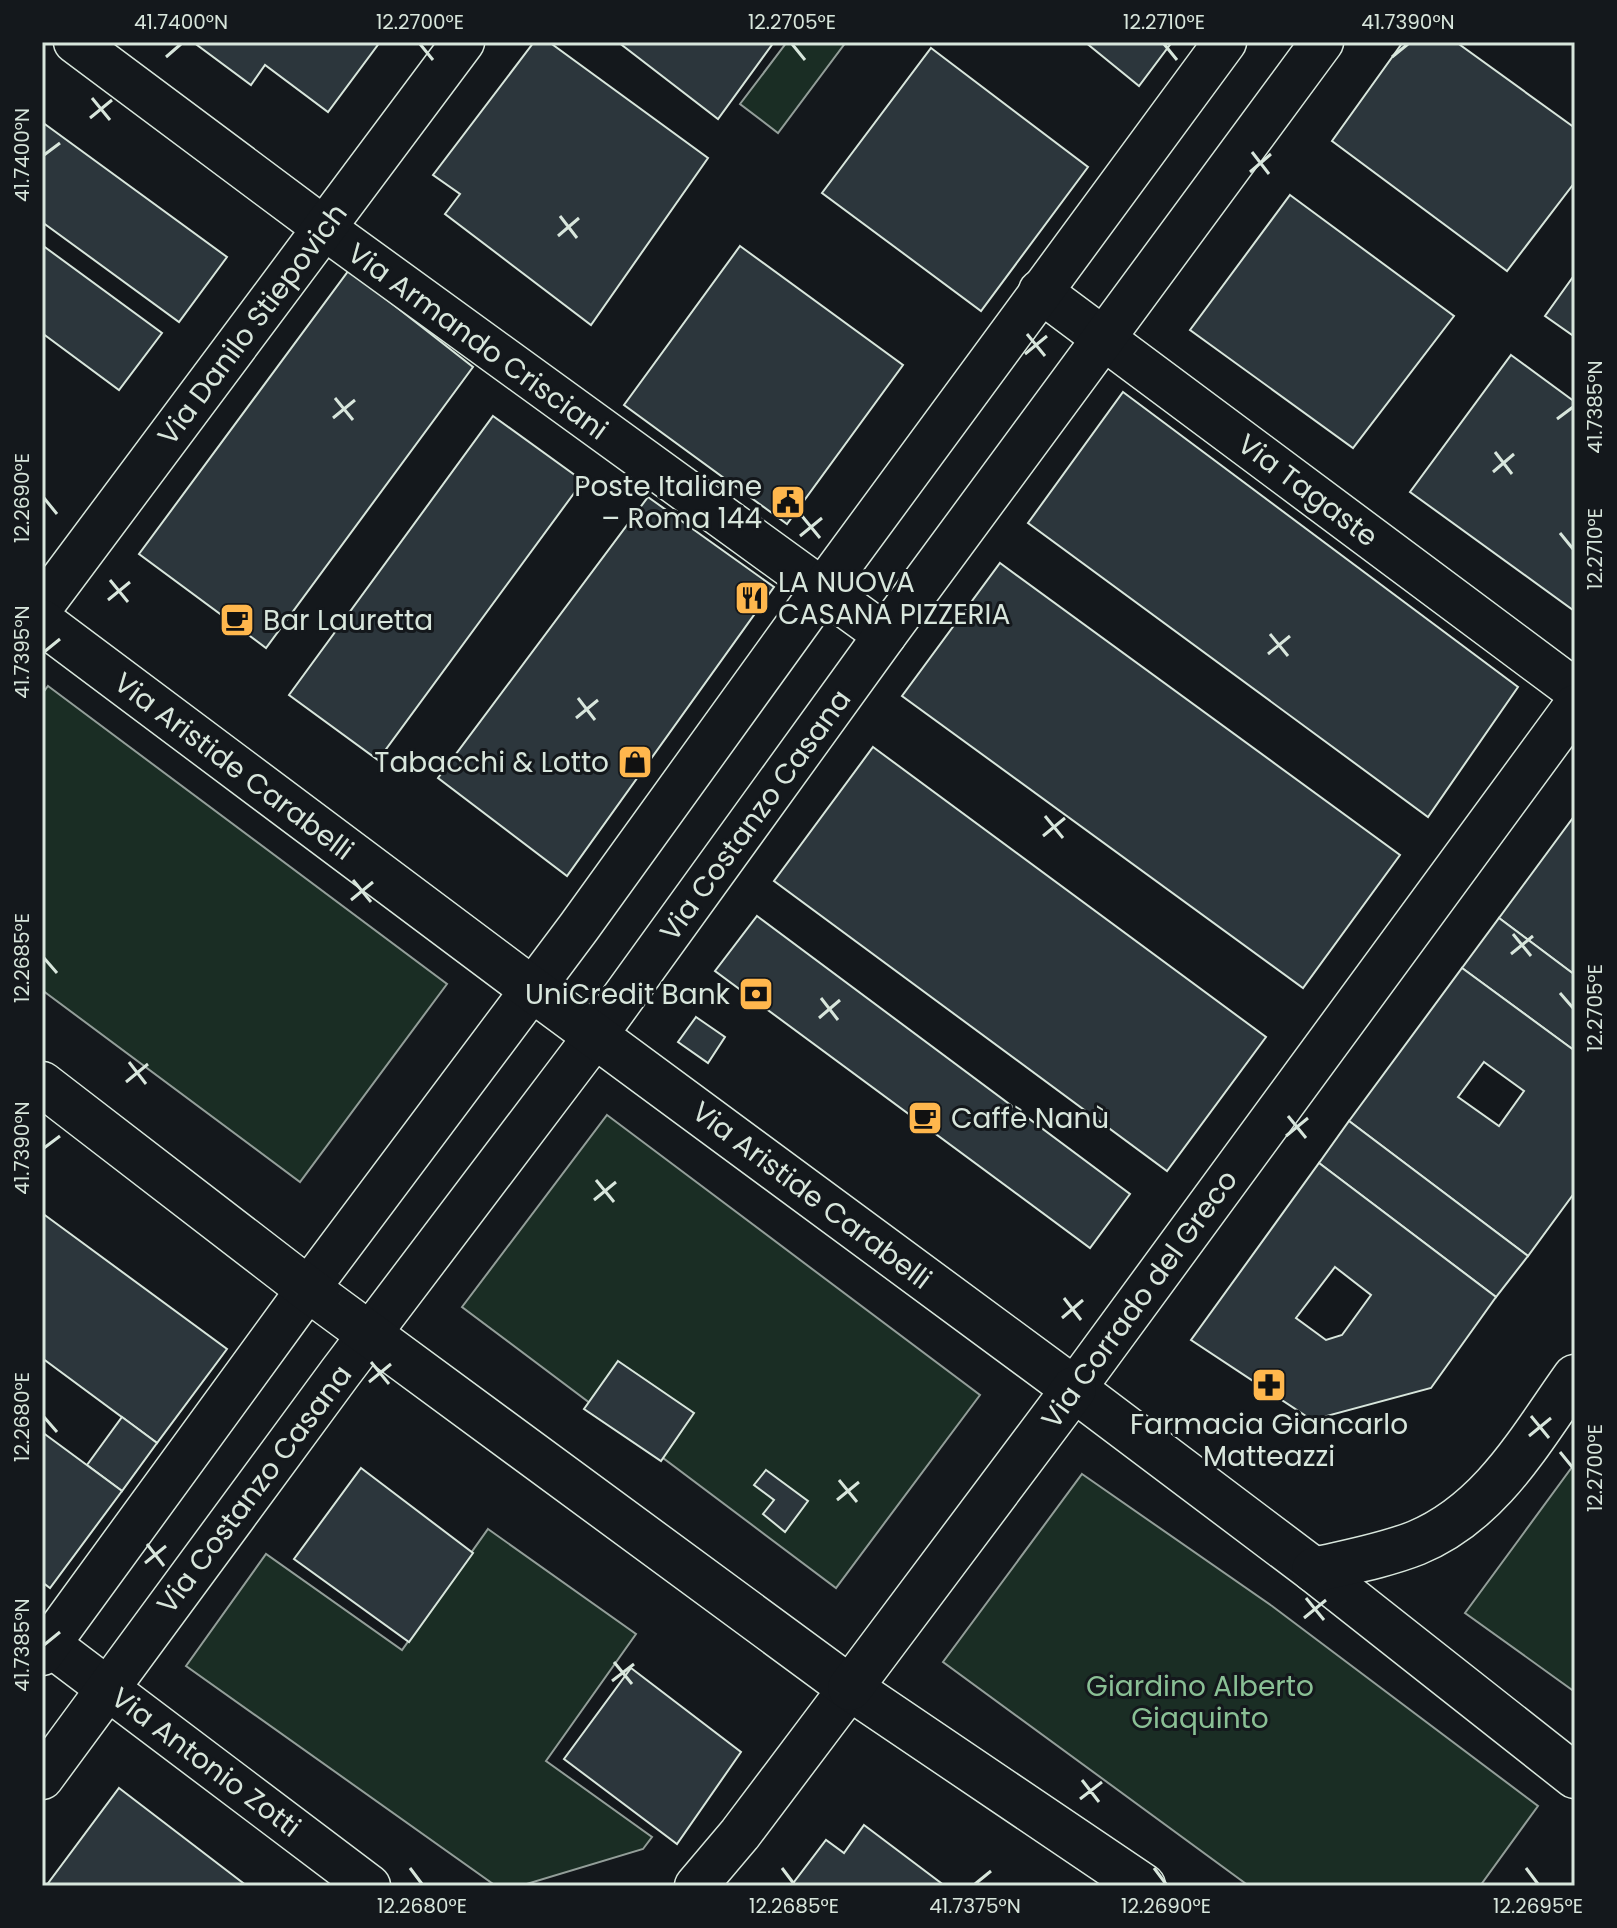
<svg xmlns="http://www.w3.org/2000/svg" width="1617" height="1928" font-family="Poppins,sans-serif">
<style>
.green{fill:#1a2d24;stroke:#939e99;stroke-width:2}
.building{fill:#2c363c;stroke:#d8e6dc;stroke-width:2;fill-rule:evenodd}
.lines{fill:none;stroke-linecap:round;stroke-linejoin:round}
.street-casing{stroke:#d8e6dc;stroke-width:45}
.secondary-casing{stroke:#d8e6dc;stroke-width:47}
.street{stroke:#14181c;stroke-width:42}
.secondary{stroke:#14181c;stroke-width:44}
.ticks{fill:none;stroke:#d8e6dc;stroke-width:3}
.labels{text-anchor:middle;stroke-width:6;stroke-linejoin:round;paint-order:stroke}
.street-label{font-size:28px;fill:#d8e6dc;stroke:#14181c}
.poi-label{font-size:28px;fill:#d8e6dc;stroke:#14181c;text-anchor:end}
.park-label{font-size:28px;fill:#8ac095;stroke:#14181c}
.neatline{fill:none;stroke:#d8e6dc;stroke-width:3}
.ticks-label{font-size:20px;text-anchor:middle;fill:#d8e6dc}
</style>
<rect width="100%" height="100%" fill="#14181c"/>
<g class="green">
<path d="M 787,42 L 846,42 L 778,133 L 740,104 Z"/>
<path d="M 48,686 L 447,984 L 300,1182 L 42,990 L 42,694 Z"/>
<path d="M 607,1115 L 980,1395 L 836,1588 L 462,1307 Z"/>
<path d="M 1575,1463 L 1575,1692 L 1465,1613 Z"/>
<path d="M 1082,1474 L 1272,1606 L 1538,1806 L 1480,1886 L 1249,1886 L 943,1662 Z"/>
<path d="M 488,1529 L 636,1634 L 546,1761 L 652,1837 L 643,1849 L 520,1886 L 496,1886 L 186,1666 L 266,1554 L 402,1650 Z"/>
</g>
<g class="building">
<path d="M 193,42 L 380,42 L 328,112 L 265,65 L 251,85 Z"/>
<path d="M 534,42 L 549,42 L 708,158 L 591,325 L 445,214 L 460,194 L 433,175 Z"/>
<path d="M 618,42 L 774,42 L 718,119 Z"/>
<path d="M 1085,42 L 1172,42 L 1139,86 Z"/>
<path d="M 1403,42 L 1456,42 L 1575,128 L 1575,182 L 1507,271 L 1332,141 Z"/>
<path d="M 931,48 L 1088,167 L 981,311 L 822,193 Z"/>
<path d="M 42,122 L 227,257 L 179,322 L 42,222 Z"/>
<path d="M 1290,195 L 1454,316 L 1353,448 L 1190,330 Z"/>
<path d="M 42,245 L 162,333 L 119,390 L 42,333 Z"/>
<path d="M 740,246 L 903,365 L 787,524 L 624,405 Z"/>
<path d="M 349,270 L 473,367 L 266,648 L 139,554 Z"/>
<path d="M 1575,274 L 1575,337 L 1545,316 Z"/>
<path d="M 1511,355 L 1575,402 L 1573,610 L 1410,492 Z"/>
<path d="M 1123,392 L 1518,687 L 1428,817 L 1028,523 Z"/>
<path d="M 493,416 L 583,481 L 378,760 L 289,695 Z"/>
<path d="M 648,497 L 774,587 L 567,876 L 438,778 Z"/>
<path d="M 1000,563 L 1400,855 L 1303,988 L 902,696 Z"/>
<path d="M 873,747 L 1266,1037 L 1167,1171 L 774,881 Z"/>
<path d="M 1575,815 L 1575,975 L 1499,918 Z"/>
<path d="M 757,916 L 1130,1194 L 1090,1248 L 715,971 Z"/>
<path d="M 1499,918 L 1575,975 L 1575,1051 L 1462,968 Z"/>
<path d="M 1462,968 L 1575,1051 L 1575,1192 L 1528,1256 L 1349,1121 ZM 1484,1062 L 1524,1091 L 1499,1126 L 1458,1097 Z"/>
<path d="M 696,1017 L 725,1037 L 708,1063 L 678,1042 Z"/>
<path d="M 1349,1121 L 1528,1256 L 1496,1297 L 1319,1163 Z"/>
<path d="M 1319,1163 L 1496,1297 L 1431,1388 L 1312,1420 L 1191,1340 ZM 1335,1267 L 1371,1295 L 1342,1335 L 1326,1340 L 1296,1318 Z"/>
<path d="M 42,1213 L 227,1349 L 157,1443 L 42,1358 Z"/>
<path d="M 618,1361 L 694,1413 L 661,1461 L 584,1409 Z"/>
<path d="M 122,1417 L 157,1443 L 122,1491 L 87,1465 Z"/>
<path d="M 42,1432 L 122,1491 L 50,1588 L 42,1582 Z"/>
<path d="M 361,1468 L 473,1553 L 409,1642 L 294,1559 Z"/>
<path d="M 766,1470 L 808,1501 L 785,1532 L 763,1514 L 774,1500 L 754,1485 Z"/>
<path d="M 631,1668 L 741,1752 L 677,1844 L 564,1759 Z"/>
<path d="M 119,1788 L 247,1886 L 46,1886 Z"/>
<path d="M 864,1825 L 945,1886 L 791,1886 L 826,1840 L 844,1853 Z"/>
</g>
<g class="lines">
<g class="street-casing">
<g id="street">
<path d="M 75,42 L 324,228 L 885,635"/>
<path d="M 1040,291 L 1575,690"/>
<path d="M 42,606 L 463,42"/>
<path d="M 1074,1389 L 1575,706"/>
<path d="M 42,1639 L 369,1886"/>
<path d="M 42,1654 L 308,1289 L 579,927 L 822,590 L 1225,42"/>
<path d="M 42,1778 L 340,1373 L 596,1035 L 885,635 L 1322,42"/>
<path d="M 696,1886 L 740,1834 L 850,1688"/>
</g>
</g>
<g class="secondary-casing">
<g id="secondary">
<path d="M 42,622 L 532,989 L 1074,1389 L 1314,1570 L 1575,1776"/>
<path d="M 42,1084 L 308,1289 L 850,1688 L 1143,1886"/>
<path d="M 1314,1570 C 1348,1562 1383,1556 1416,1543 C 1491,1512 1530,1440 1575,1377"/>
<path d="M 850,1688 L 1074,1389"/>
</g>
</g>
<use href="#street" class="street"/>
<use href="#secondary" class="secondary"/>
</g>
<path class="ticks" d="M 420,44 L 433,60M 792,44 L 805,60M 1164,44 L 1177,60M 166,57 L 181,44M 1392,57 L 1408,44M 92,98 L 110,120M 90,118 L 112,100M 1252,152 L 1269,174M 44,155 L 60,143M 1250,172 L 1271,154M 560,216 L 577,238M 558,236 L 579,218M 1027,334 L 1045,356M 1025,354 L 1047,336M 335,398 L 353,420M 333,418 L 355,400M 1557,419 L 1573,407M 1495,452 L 1512,474M 1493,472 L 1514,454M 44,498 L 57,514M 802,516 L 820,538M 1560,533 L 1573,549M 800,536 L 822,518M 110,580 L 128,602M 108,600 L 130,582M 1270,634 L 1288,656M 44,652 L 60,639M 1268,654 L 1290,636M 578,698 L 595,720M 576,718 L 598,700M 1045,816 L 1063,838M 1043,836 L 1065,818M 353,880 L 371,902M 351,900 L 373,882M 1513,934 L 1531,956M 1511,954 L 1533,936M 44,958 L 57,973M 1560,993 L 1573,1008M 821,998 L 838,1020M 819,1018 L 840,1000M 129,1062 L 146,1084M 126,1082 L 148,1064M 1288,1116 L 1306,1138M 1286,1136 L 1308,1118M 44,1148 L 60,1136M 596,1180 L 614,1202M 594,1200 L 616,1182M 1064,1298 L 1081,1320M 1062,1318 L 1083,1300M 371,1362 L 389,1384M 369,1382 L 391,1364M 1531,1416 L 1549,1438M 44,1417 L 57,1432M 1529,1436 L 1551,1418M 1560,1452 L 1573,1468M 839,1480 L 857,1502M 837,1500 L 859,1482M 147,1544 L 164,1566M 145,1563 L 166,1546M 1306,1598 L 1324,1620M 1304,1618 L 1326,1600M 44,1645 L 60,1632M 614,1662 L 632,1684M 612,1681 L 634,1664M 1082,1780 L 1099,1802M 1080,1799 L 1102,1782M 410,1868 L 422,1884M 782,1868 L 794,1884M 1154,1868 L 1166,1884M 1526,1868 L 1538,1884M 975,1884 L 991,1871"/>
<defs>
<g id="civic-square" transform="scale(1.8)"><rect x="-9" y="-9" width="18" height="18" rx="4" fill="#ffb74d" stroke="#14181c"/><path d="M-.6-6.5H3V-4.5H.6V-3L4-1V1h2V6H-6V1h2V-1L-.6-3ZM-1.2 2.5V6h2.4V2.5Z" fill="#111"/></g>
<g id="restaurant-square" transform="scale(1.8)"><rect x="-9" y="-9" width="18" height="18" rx="4" fill="#ffb74d" stroke="#14181c"/><path d="M-5-6h1v4h1v-4h1v4h1v-4h1v5L-1.5 .5V6h-2V.5L-5-1ZM5-6V6H3V1.5H1.5Q1.5-4 5-6Z" fill="#111"/></g>
<g id="cafe-square" transform="scale(1.8)"><rect x="-9" y="-9" width="18" height="18" rx="4" fill="#ffb74d" stroke="#14181c"/><path d="M-5.5-4.5H6V0H3Q3 3.5 0 3.5H-2.5Q-5.5 3.5-5.5 0ZM3-3.2v2h1.7v-2ZM-6 4.5H4V6H-6Z" fill="#111"/></g>
<g id="shop-square" transform="scale(1.8)"><rect x="-9" y="-9" width="18" height="18" rx="4" fill="#ffb74d" stroke="#14181c"/><path d="M-5-2.5h2.3a2.7 3.5 0 0 1 5.4 0H5L5.5 6h-11ZM-1.5-2.5h3a1.5 2.3 0 0 0-3 0Z" fill="#111"/></g>
<g id="bank-square" transform="scale(1.8)"><rect x="-9" y="-9" width="18" height="18" rx="4" fill="#ffb74d" stroke="#14181c"/><path d="M-6-4H6V4H-6ZM0-2.3a2.3 2.3 0 1 0 0 4.6a2.3 2.3 0 1 0 0-4.6Z" fill="#111"/></g>
<g id="pharmacy-square" transform="scale(1.8)"><rect x="-9" y="-9" width="18" height="18" rx="4" fill="#ffb74d" stroke="#14181c"/><path d="M-2-6h4v4h4v4h-4v4h-4v-4h-4v-4h4Z" fill="#111"/></g>
</defs>
<g fill-rule="evenodd">
<use href="#civic-square" x="788" y="502"/>
<use href="#restaurant-square" x="752" y="598"/>
<use href="#cafe-square" x="237" y="620"/>
<use href="#shop-square" x="635" y="762"/>
<use href="#bank-square" x="756" y="994"/>
<use href="#cafe-square" x="925" y="1118"/>
<use href="#pharmacy-square" x="1269" y="1385"/>
</g>
<g class="labels">
<g class="street-label">
<text transform="translate(252 324) rotate(-53)" y="10">Via Danilo Stiepovich</text>
<text transform="translate(478 341) rotate(36)" y="10">Via Armando Crisciani</text>
<text transform="translate(1308 490) rotate(37)" y="10">Via Tagaste</text>
<text transform="translate(234 766) rotate(37)" y="10">Via Aristide Carabelli</text>
<text transform="translate(755 815) rotate(-54)" y="10">Via Costanzo Casana</text>
<text transform="translate(812 1195) rotate(37)" y="10">Via Aristide Carabelli</text>
<text transform="translate(1139 1299) rotate(-54)" y="10">Via Corrado del Greco</text>
<text transform="translate(254 1489) rotate(-53)" y="10">Via Costanzo Casana</text>
<text transform="translate(206 1762) rotate(37)" y="10">Via Antonio Zotti</text>
</g>
<g class="poi-label">
<text x="762" y="496">Poste Italiane<tspan x="762" dy="32">– Roma 144</tspan></text>
<text x="778" y="592" text-anchor="start">LA NUOVA<tspan x="778" dy="32">CASANA PIZZERIA</tspan></text>
<text x="263" y="630" text-anchor="start">Bar Lauretta</text>
<text x="609" y="772">Tabacchi &amp; Lotto</text>
<text x="730" y="1004">UniCredit Bank</text>
<text x="951" y="1128" text-anchor="start">Caffè Nanù</text>
<text x="1269" y="1434" text-anchor="middle">Farmacia Giancarlo<tspan x="1269" dy="32">Matteazzi</tspan></text>
</g>
<g class="park-label">
<text x="1200" y="1696">Giardino Alberto<tspan x="1200" dy="32">Giaquinto</tspan></text>
</g>
</g>
<rect width="1617" height="1928" fill="none" stroke="#14181c" stroke-width="88"/>
<rect x="44" y="44" width="1529" height="1840" class="neatline"/>
<g class="ticks-label">
<text x="181" y="29">41.7400°N</text>
<text x="420" y="29">12.2700°E</text>
<text x="792" y="29">12.2705°E</text>
<text x="1164" y="29">12.2710°E</text>
<text x="1408" y="29">41.7390°N</text>
<text transform="translate(22 155) rotate(-90)" y="7">41.7400°N</text>
<text transform="translate(1595 407) rotate(-90)" y="7">41.7385°N</text>
<text transform="translate(22 498) rotate(-90)" y="7">12.2690°E</text>
<text transform="translate(1595 549) rotate(-90)" y="7">12.2710°E</text>
<text transform="translate(22 652) rotate(-90)" y="7">41.7395°N</text>
<text transform="translate(22 958) rotate(-90)" y="7">12.2685°E</text>
<text transform="translate(1595 1008) rotate(-90)" y="7">12.2705°E</text>
<text transform="translate(22 1148) rotate(-90)" y="7">41.7390°N</text>
<text transform="translate(22 1417) rotate(-90)" y="7">12.2680°E</text>
<text transform="translate(1595 1468) rotate(-90)" y="7">12.2700°E</text>
<text transform="translate(22 1645) rotate(-90)" y="7">41.7385°N</text>
<text x="422" y="1913">12.2680°E</text>
<text x="794" y="1913">12.2685°E</text>
<text x="975" y="1913">41.7375°N</text>
<text x="1166" y="1913">12.2690°E</text>
<text x="1538" y="1913">12.2695°E</text>
</g>
</svg>
